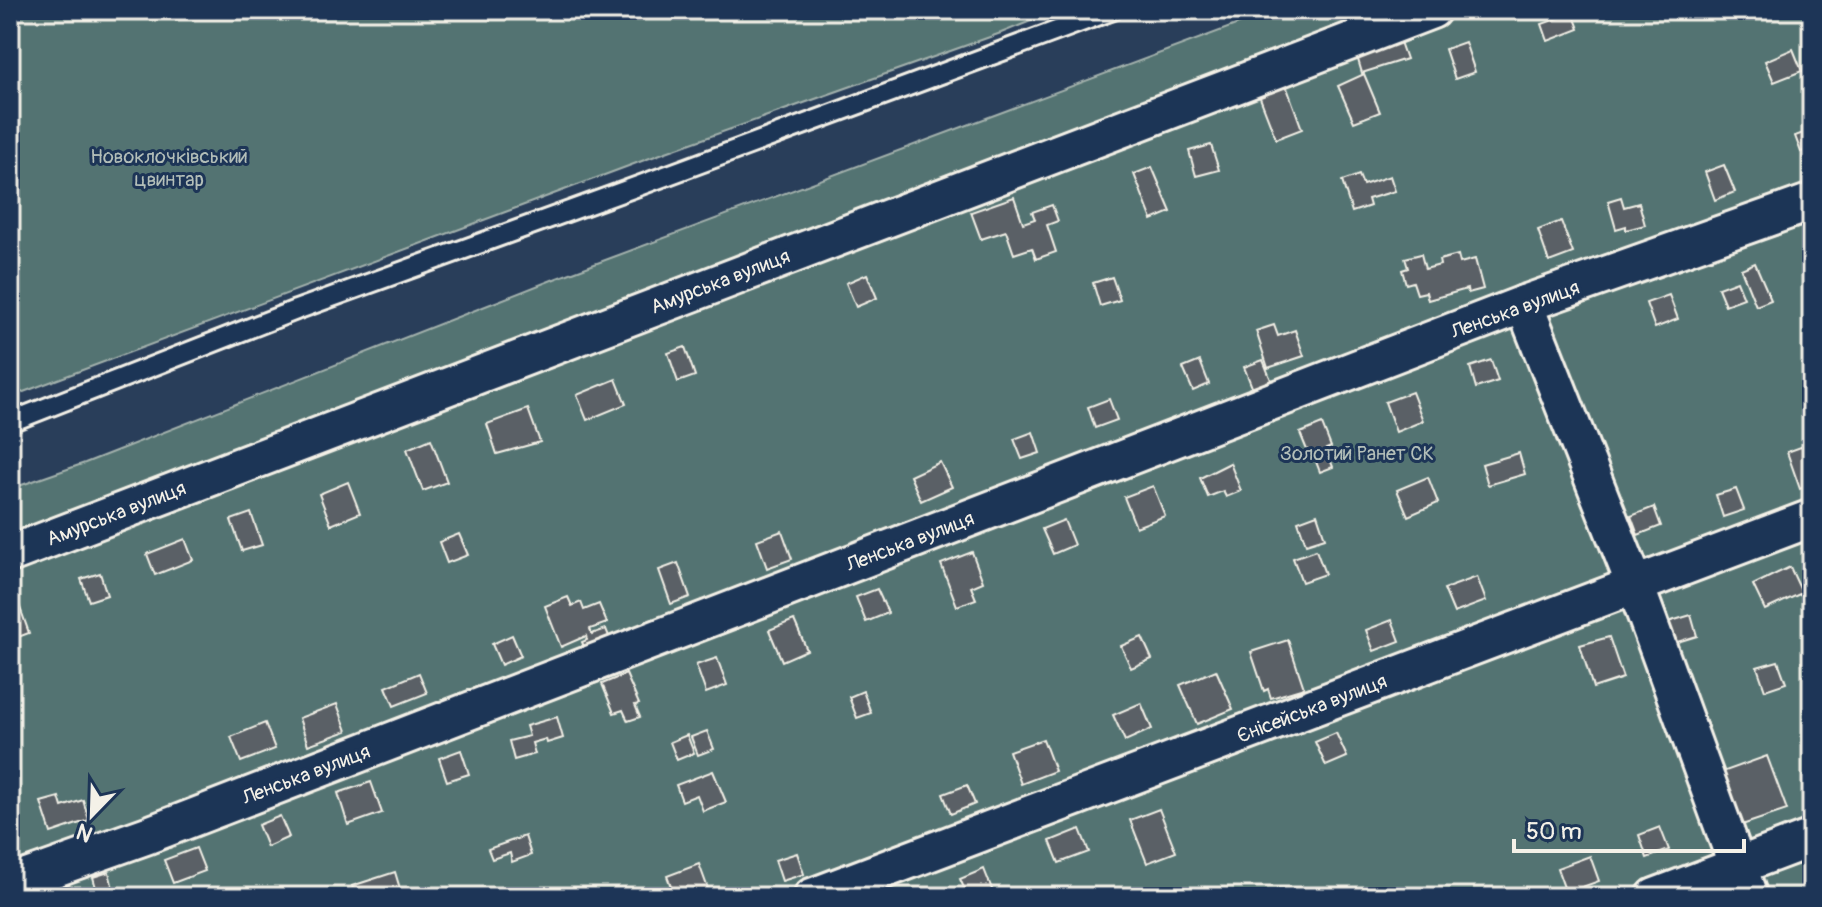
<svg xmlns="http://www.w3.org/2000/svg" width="1822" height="907" font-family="Pangolin,sans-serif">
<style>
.green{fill:#537372;stroke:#a4b2ad;stroke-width:2}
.building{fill:#5a6166;stroke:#f4f1e8;stroke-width:2}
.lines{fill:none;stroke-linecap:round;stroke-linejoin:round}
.service-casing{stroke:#f4f1e8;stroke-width:24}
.minor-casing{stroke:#f4f1e8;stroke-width:42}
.service{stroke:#1d3557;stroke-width:18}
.minor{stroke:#1d3557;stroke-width:36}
.labels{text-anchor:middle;stroke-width:6;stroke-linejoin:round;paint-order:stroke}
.park-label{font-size:20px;fill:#b4bfb9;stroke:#1d3557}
.street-label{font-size:20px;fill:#f4f1e8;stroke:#1d3557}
</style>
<rect width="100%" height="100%" fill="#293e5a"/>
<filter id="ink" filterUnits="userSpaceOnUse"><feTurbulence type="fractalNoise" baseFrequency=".0125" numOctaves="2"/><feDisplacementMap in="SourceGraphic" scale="16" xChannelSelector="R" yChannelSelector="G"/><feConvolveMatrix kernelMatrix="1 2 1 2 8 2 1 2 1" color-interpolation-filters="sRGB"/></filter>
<g filter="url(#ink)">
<g class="green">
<path d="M 10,10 L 1058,10 L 1001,33 L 666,152 L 10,397 Z"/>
<path d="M 1276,10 L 1812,10 L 1812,897 L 10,897 L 10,489 L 85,463 L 557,278 Z"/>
</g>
<g class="building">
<path d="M 1573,13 L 1579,29 L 1548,41 L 1542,24 Z"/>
<path d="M 1399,39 L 1406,59 L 1362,73 L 1356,53 Z"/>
<path d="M 1465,42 L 1475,72 L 1455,79 L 1445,49 Z"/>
<path d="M 1793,49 L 1802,71 L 1774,82 L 1765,61 Z"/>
<path d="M 1364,74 L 1380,112 L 1354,122 L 1338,86 Z"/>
<path d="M 1286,85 L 1302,129 L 1276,139 L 1259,95 Z"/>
<path d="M 1812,130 L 1812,164 L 1809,165 L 1804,151 L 1801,152 L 1795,136 Z"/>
<path d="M 1211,145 L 1219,170 L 1196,176 L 1189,151 Z"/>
<path d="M 1724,165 L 1735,192 L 1715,200 L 1705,172 Z"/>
<path d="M 1152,167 L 1171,212 L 1152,220 L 1134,174 Z"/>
<path d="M 1359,175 L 1363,185 L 1390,176 L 1395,191 L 1368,199 L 1370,206 L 1352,212 L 1342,181 Z"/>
<path d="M 1014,197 L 1023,223 L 1035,219 L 1032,212 L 1052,205 L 1058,221 L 1047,225 L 1056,252 L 1036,259 L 1032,248 L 1014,254 L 1006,231 L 981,239 L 971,212 Z"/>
<path d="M 1621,197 L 1624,207 L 1639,203 L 1645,225 L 1626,230 L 1626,226 L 1616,229 L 1608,201 Z"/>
<path d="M 1561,221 L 1573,253 L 1549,262 L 1538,230 Z"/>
<path d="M 1421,254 L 1425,269 L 1440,265 L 1439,260 L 1458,255 L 1460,263 L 1475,259 L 1483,289 L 1468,293 L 1467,289 L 1428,300 L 1426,292 L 1417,294 L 1413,282 L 1406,284 L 1402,270 L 1408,268 L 1405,258 Z"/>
<path d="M 1755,263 L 1771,300 L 1756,306 L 1741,269 Z"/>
<path d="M 867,274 L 877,298 L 856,307 L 846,283 Z"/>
<path d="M 1112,277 L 1120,300 L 1100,306 L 1093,283 Z"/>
<path d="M 1737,281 L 1744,298 L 1725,305 L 1718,288 Z"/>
<path d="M 1669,295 L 1678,319 L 1655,328 L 1646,303 Z"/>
<path d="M 1274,325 L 1278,336 L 1295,330 L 1304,356 L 1268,368 L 1256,331 Z"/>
<path d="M 685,347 L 695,376 L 678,382 L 668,353 Z"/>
<path d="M 1263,360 L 1275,390 L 1256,397 L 1244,367 Z"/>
<path d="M 1491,360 L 1498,381 L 1476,388 L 1470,367 Z"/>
<path d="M 1200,361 L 1209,384 L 1193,391 L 1183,368 Z"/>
<path d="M 616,379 L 626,404 L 587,420 L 577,395 Z"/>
<path d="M 1412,392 L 1423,421 L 1396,432 L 1385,402 Z"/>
<path d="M 1109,399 L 1117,420 L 1095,428 L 1088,407 Z"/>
<path d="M 528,409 L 540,442 L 497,454 L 487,424 Z"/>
<path d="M 1322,424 L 1331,447 L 1326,449 L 1333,467 L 1320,472 L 1313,454 L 1309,455 L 1300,433 Z"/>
<path d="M 1033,432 L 1040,453 L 1022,459 L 1014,439 Z"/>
<path d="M 431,439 L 447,482 L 423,491 L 407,449 Z"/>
<path d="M 1812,443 L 1812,484 L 1800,489 L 1787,452 Z"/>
<path d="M 1519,453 L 1525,474 L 1488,485 L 1482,464 Z"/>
<path d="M 940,462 L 952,487 L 921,501 L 910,476 Z"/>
<path d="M 1230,463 L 1241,491 L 1226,497 L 1223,491 L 1208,497 L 1200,478 Z"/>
<path d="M 1428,477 L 1438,503 L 1408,516 L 1397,490 Z"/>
<path d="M 348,482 L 360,513 L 331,525 L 319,494 Z"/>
<path d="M 1153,486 L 1165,516 L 1136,527 L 1124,497 Z"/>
<path d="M 1736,489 L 1744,510 L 1723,517 L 1716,495 Z"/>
<path d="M 1654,507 L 1661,526 L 1638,535 L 1631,516 Z"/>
<path d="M 251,513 L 262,545 L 242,551 L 231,520 Z"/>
<path d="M 1317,514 L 1325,538 L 1306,544 L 1298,521 Z"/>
<path d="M 1064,520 L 1074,545 L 1053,554 L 1042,529 Z"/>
<path d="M 782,531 L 792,559 L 767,568 L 757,540 Z"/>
<path d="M 459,534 L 468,555 L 447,563 L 439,542 Z"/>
<path d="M 185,539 L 193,560 L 155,575 L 147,554 Z"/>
<path d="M 1316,550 L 1325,574 L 1302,582 L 1293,558 Z"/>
<path d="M 972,552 L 983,582 L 971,587 L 976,599 L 957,606 L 941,564 Z"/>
<path d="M 678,563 L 690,597 L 671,604 L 659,570 Z"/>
<path d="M 1790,567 L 1802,593 L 1765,610 L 1753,585 Z"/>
<path d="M 100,573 L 107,595 L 89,601 L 81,579 Z"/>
<path d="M 1477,577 L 1486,601 L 1454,613 L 1444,589 Z"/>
<path d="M 877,589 L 888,613 L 866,622 L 856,597 Z"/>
<path d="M 568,597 L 572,606 L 581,602 L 584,610 L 599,604 L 607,623 L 590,629 L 592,634 L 606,629 L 612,644 L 587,654 L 582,642 L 587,640 L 586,636 L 561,647 L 545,606 Z"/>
<path d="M 18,602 L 29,633 L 10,640 L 10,605 Z"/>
<path d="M 1691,615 L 1697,636 L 1674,643 L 1668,622 Z"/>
<path d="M 794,620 L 807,650 L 782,661 L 769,630 Z"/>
<path d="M 1392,620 L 1400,641 L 1374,651 L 1366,630 Z"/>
<path d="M 512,635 L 521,656 L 501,665 L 492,644 Z"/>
<path d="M 1142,637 L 1152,659 L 1131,668 L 1121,646 Z"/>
<path d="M 1609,637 L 1623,678 L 1593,688 L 1580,645 Z"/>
<path d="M 1288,640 L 1304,688 L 1271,698 L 1268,689 L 1264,691 L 1251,652 Z"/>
<path d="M 717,658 L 727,685 L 706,693 L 696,665 Z"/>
<path d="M 1778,661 L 1786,683 L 1765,690 L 1757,667 Z"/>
<path d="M 1216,670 L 1233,709 L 1197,724 L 1180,685 Z"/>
<path d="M 419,673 L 427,693 L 394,706 L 386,687 Z"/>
<path d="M 626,674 L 639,704 L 635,705 L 640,717 L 628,721 L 623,710 L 614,713 L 602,684 Z"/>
<path d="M 863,691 L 871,713 L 857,718 L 849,697 Z"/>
<path d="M 1141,703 L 1152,729 L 1125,741 L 1113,715 Z"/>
<path d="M 337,704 L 347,731 L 308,745 L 299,718 Z"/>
<path d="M 557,717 L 563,738 L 547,743 L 546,739 L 532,743 L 535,754 L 514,760 L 509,741 L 529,736 L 526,726 Z"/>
<path d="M 265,723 L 275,749 L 241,762 L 231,737 Z"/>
<path d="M 707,731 L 714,749 L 698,755 L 691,737 Z"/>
<path d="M 1336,733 L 1347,757 L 1326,766 L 1315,742 Z"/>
<path d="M 687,735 L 694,753 L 677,760 L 670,742 Z"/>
<path d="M 1043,739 L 1055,771 L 1021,784 L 1009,751 Z"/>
<path d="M 461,750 L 469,774 L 447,781 L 439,758 Z"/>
<path d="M 1767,756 L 1787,810 L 1733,828 L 1714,775 Z"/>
<path d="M 713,771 L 726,802 L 703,811 L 697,795 L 682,801 L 676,785 Z"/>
<path d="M 371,782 L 382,813 L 348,825 L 338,793 Z"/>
<path d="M 967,785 L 975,804 L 951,814 L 943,794 Z"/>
<path d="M 59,797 L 62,807 L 83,800 L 89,820 L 51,833 L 41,802 Z"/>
<path d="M 1159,809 L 1176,852 L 1147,863 L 1130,820 Z"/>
<path d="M 280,816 L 289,837 L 267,847 L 258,825 Z"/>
<path d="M 1660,827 L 1669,850 L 1647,858 L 1639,835 Z"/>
<path d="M 1080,829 L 1089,852 L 1059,863 L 1050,841 Z"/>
<path d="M 525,836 L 531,855 L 512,862 L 510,853 L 492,859 L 488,849 Z"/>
<path d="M 196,848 L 205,871 L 173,883 L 164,860 Z"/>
<path d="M 797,853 L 804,874 L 782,881 L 775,860 Z"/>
<path d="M 1590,856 L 1599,881 L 1566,893 L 1557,868 Z"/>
<path d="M 699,864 L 711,897 L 675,897 L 667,876 Z"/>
<path d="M 984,869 L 995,897 L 968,897 L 960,879 Z"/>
<path d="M 109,872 L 115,897 L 79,897 L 97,892 L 93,877 Z"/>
<path d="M 395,872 L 401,892 L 386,897 L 356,897 L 352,886 Z"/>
</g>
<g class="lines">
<g class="service-casing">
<path id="service" d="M 10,422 L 296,310 L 641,185 L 1113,10"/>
</g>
<g class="minor-casing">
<g id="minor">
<path d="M 1524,304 L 1635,585 L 1749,897"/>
<path d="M 10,554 L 1432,10"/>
<path d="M 10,884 L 148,835 L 1524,304 L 1812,202"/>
<path d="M 812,897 L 1812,518"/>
<path d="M 1655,897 L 1812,838"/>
</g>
</g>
<use href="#service" class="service"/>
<use href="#minor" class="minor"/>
</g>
</g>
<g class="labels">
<g class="park-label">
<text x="169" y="163">Новоклочківський<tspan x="169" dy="23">цвинтар</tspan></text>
<text x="1357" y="460">Золотий Ранет СК</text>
</g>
<g class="street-label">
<text transform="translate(720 281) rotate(-21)" y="7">Амурська вулиця</text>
<text transform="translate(1515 309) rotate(-20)" y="7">Ленська вулиця</text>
<text transform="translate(116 513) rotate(-21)" y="7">Амурська вулиця</text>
<text transform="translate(910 541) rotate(-21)" y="7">Ленська вулиця</text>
<text transform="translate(1312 708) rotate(-21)" y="7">Єнісейська вулиця</text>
<text transform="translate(306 774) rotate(-21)" y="7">Ленська вулиця</text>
</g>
</g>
<rect width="1822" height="907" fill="none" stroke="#1d3557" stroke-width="40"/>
<rect x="20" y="20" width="1782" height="867" fill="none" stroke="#f4f1e8" stroke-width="3" filter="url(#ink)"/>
<g transform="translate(92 815) rotate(203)" stroke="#1d3557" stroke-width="6" paint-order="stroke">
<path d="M0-6L14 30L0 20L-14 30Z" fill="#f4f1e8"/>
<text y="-12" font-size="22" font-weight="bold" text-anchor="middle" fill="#f4f1e8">N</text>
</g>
<path d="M1514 839v12h230v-12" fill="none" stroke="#f4f1e8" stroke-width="4"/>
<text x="1526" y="839" font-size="24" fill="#f4f1e8" stroke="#1d3557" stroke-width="6" paint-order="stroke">50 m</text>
</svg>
